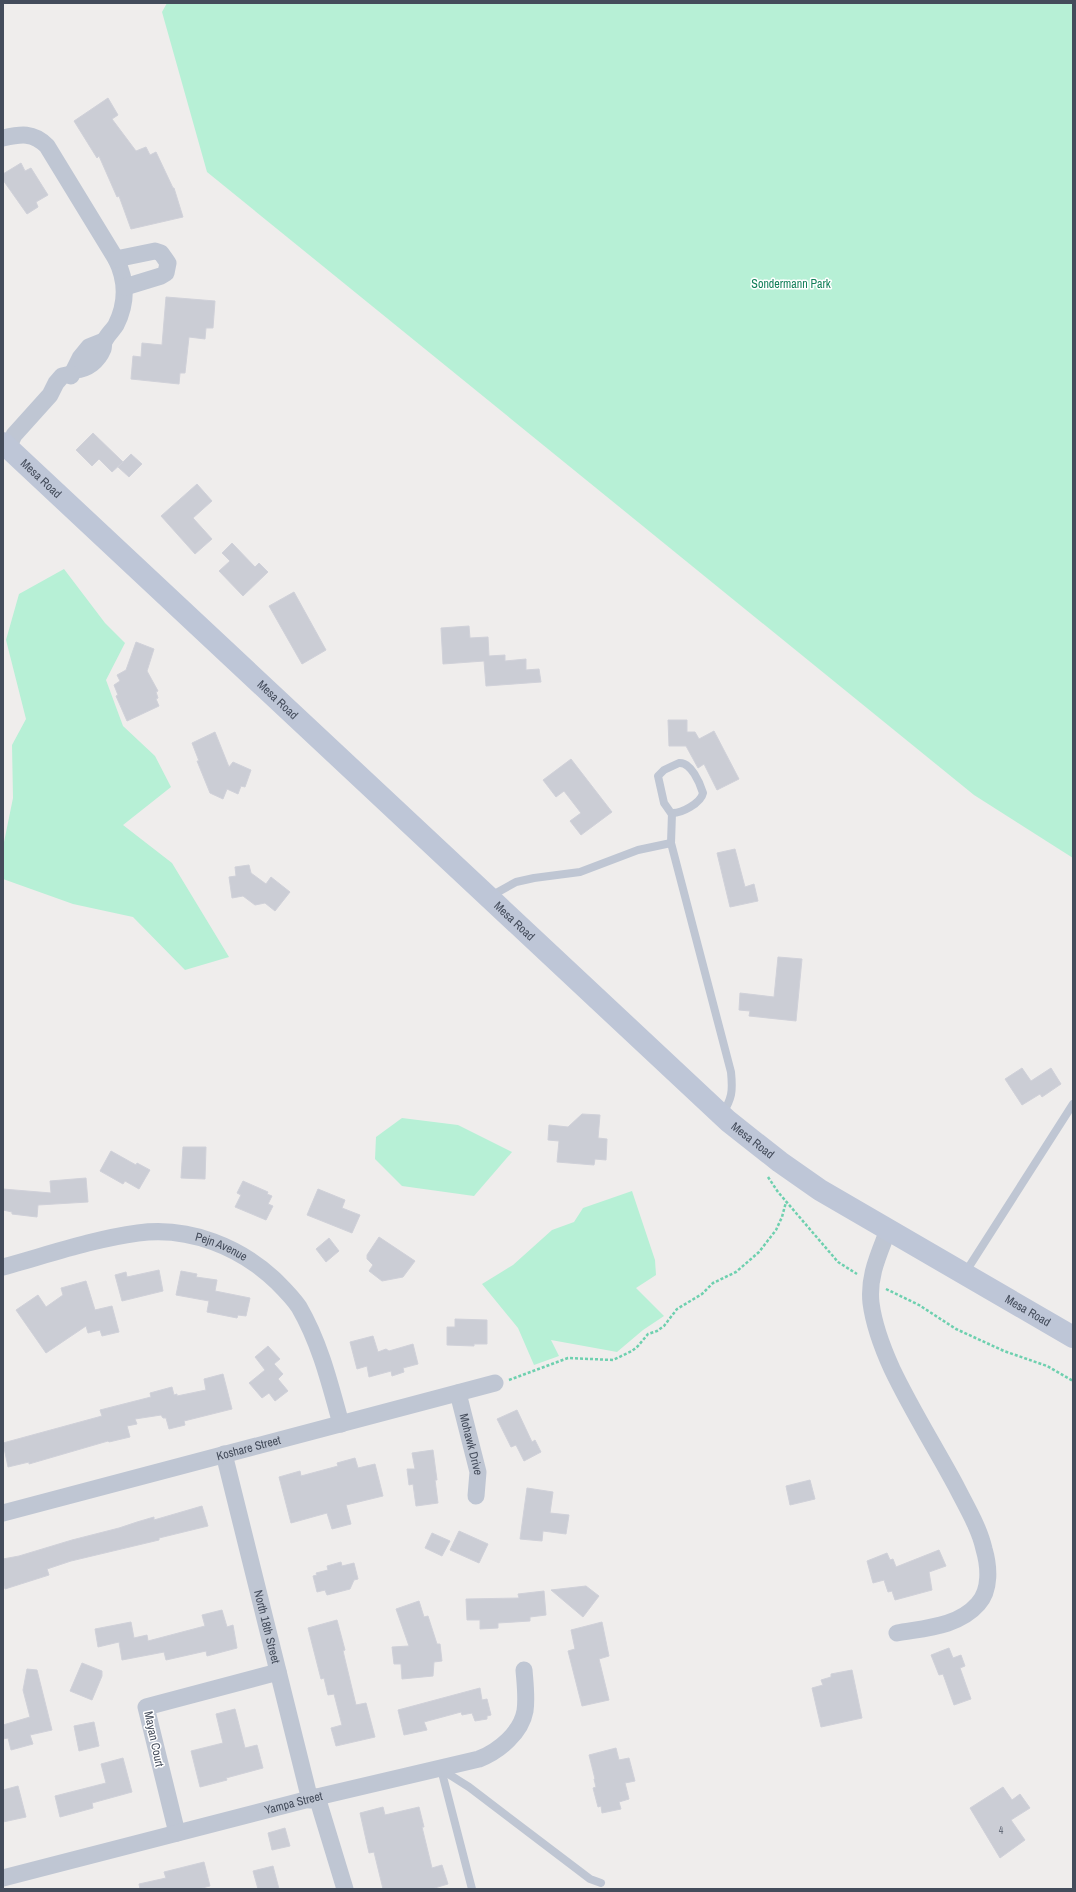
<svg xmlns="http://www.w3.org/2000/svg" width="1076" height="1892" font-family="'Archivo Narrow',sans-serif">
<style>
.green{fill:#b7f0d6}
.building{fill:#cbcdd5;stroke:#d0d1d9}
.lines{fill:none;stroke-linecap:round;stroke-linejoin:round}
.path{stroke:#6ed0af;stroke-width:2.5;stroke-dasharray:3 2;stroke-linecap:butt}
.service{stroke:#bfc6d3;stroke-width:8}
.minor{stroke:#bfc6d3;stroke-width:17}
.secondary{stroke:#bec6d7;stroke-width:22}
.labels{text-anchor:middle;stroke-width:3;stroke-linejoin:round;paint-order:stroke}
.number-label{font-size:10px;fill:#666c7a}
.park-label{font-size:12px;fill:#127f59;stroke:#fff}
.street-label{font-size:12px;fill:#444c5b;stroke:#fff}
</style>
<rect width="100%" height="100%" fill="#efedec"/>
<g class="green">
<path d="M 167,3 L 1073,3 L 1073,858 L 974,795 L 207,172 L 162,12 Z"/>
<path d="M 64,569 L 105,623 L 125,643 L 106,680 L 123,726 L 155,756 L 171,787 L 123,825 L 172,863 L 229,957 L 185,970 L 133,917 L 73,904 L 3,879 L 3,847 L 13,798 L 12,745 L 26,719 L 6,640 L 19,594 Z"/>
<path d="M 402,1118 L 458,1125 L 512,1152 L 474,1196 L 402,1186 L 375,1159 L 376,1137 Z"/>
<path d="M 632,1191 L 655,1260 L 656,1275 L 636,1288 L 664,1316 L 643,1330 L 617,1352 L 551,1340 L 559,1356 L 534,1365 L 518,1328 L 482,1284 L 513,1265 L 552,1230 L 574,1222 L 583,1208 Z"/>
</g>
<g class="building">
<path d="M 108,98 L 118,115 L 112,119 L 136,151 L 146,147 L 150,155 L 156,152 L 173,188 L 174,188 L 183,217 L 131,229 L 119,196 L 117,197 L 99,156 L 97,158 L 74,121 Z"/>
<path d="M 21,163 L 25,171 L 31,168 L 48,195 L 36,202 L 38,207 L 27,214 L 3,180 L 3,174 Z"/>
<path d="M 166,297 L 215,301 L 213,328 L 206,328 L 205,339 L 189,337 L 185,373 L 180,373 L 179,384 L 131,379 L 133,356 L 141,357 L 142,343 L 162,345 Z"/>
<path d="M 93,433 L 123,462 L 112,472 L 99,459 L 92,466 L 76,450 Z"/>
<path d="M 131,454 L 142,464 L 129,477 L 118,467 Z"/>
<path d="M 197,484 L 212,501 L 193,518 L 212,539 L 195,554 L 161,516 Z"/>
<path d="M 232,543 L 255,567 L 259,563 L 268,572 L 243,596 L 219,571 L 230,561 L 222,553 Z"/>
<path d="M 294,592 L 326,650 L 302,664 L 269,606 Z"/>
<path d="M 469,626 L 470,638 L 488,637 L 489,656 L 505,655 L 505,661 L 526,659 L 526,670 L 539,669 L 541,682 L 486,686 L 484,661 L 443,664 L 441,628 Z"/>
<path d="M 136,642 L 154,649 L 147,671 L 158,691 L 156,692 L 158,698 L 156,699 L 159,706 L 127,721 L 116,696 L 118,695 L 114,685 L 120,681 L 117,675 L 126,670 Z"/>
<path d="M 668,720 L 687,720 L 687,732 L 695,732 L 699,739 L 714,731 L 739,779 L 717,790 L 704,764 L 698,768 L 686,746 L 669,746 Z"/>
<path d="M 215,732 L 229,767 L 233,762 L 251,770 L 245,787 L 241,786 L 238,794 L 227,789 L 223,799 L 210,793 L 197,761 L 199,761 L 192,743 Z"/>
<path d="M 571,759 L 612,812 L 581,835 L 570,821 L 581,813 L 564,791 L 556,797 L 543,780 Z"/>
<path d="M 735,849 L 745,887 L 754,884 L 758,901 L 730,907 L 717,853 Z"/>
<path d="M 249,865 L 251,873 L 266,884 L 271,877 L 290,892 L 275,911 L 265,903 L 255,905 L 243,896 L 232,898 L 229,877 L 236,876 L 235,867 Z"/>
<path d="M 778,957 L 802,959 L 796,1021 L 749,1016 L 750,1011 L 739,1010 L 740,993 L 774,997 Z"/>
<path d="M 1022,1068 L 1031,1081 L 1051,1068 L 1061,1084 L 1042,1097 L 1040,1094 L 1022,1105 L 1005,1079 Z"/>
<path d="M 582,1114 L 600,1115 L 598,1138 L 607,1139 L 606,1160 L 595,1159 L 594,1165 L 557,1162 L 559,1141 L 548,1140 L 549,1125 L 568,1127 Z"/>
<path d="M 183,1147 L 206,1147 L 205,1179 L 181,1178 Z"/>
<path d="M 111,1151 L 136,1165 L 137,1163 L 150,1170 L 139,1189 L 125,1181 L 123,1184 L 100,1171 Z"/>
<path d="M 86,1178 L 88,1202 L 38,1205 L 37,1217 L 12,1214 L 12,1212 L 3,1210 L 3,1189 L 51,1193 L 50,1181 Z"/>
<path d="M 243,1181 L 268,1192 L 267,1194 L 272,1196 L 268,1204 L 273,1206 L 266,1220 L 235,1207 L 241,1195 L 237,1193 Z"/>
<path d="M 318,1189 L 345,1200 L 342,1208 L 360,1215 L 352,1233 L 307,1215 Z"/>
<path d="M 379,1237 L 415,1261 L 403,1277 L 382,1281 L 369,1271 L 373,1265 L 367,1259 L 367,1255 Z"/>
<path d="M 329,1238 L 339,1251 L 326,1262 L 316,1249 Z"/>
<path d="M 159,1270 L 163,1291 L 122,1301 L 115,1275 L 126,1272 L 127,1277 Z"/>
<path d="M 181,1271 L 197,1274 L 196,1277 L 217,1280 L 215,1291 L 250,1298 L 246,1316 L 238,1315 L 237,1318 L 207,1312 L 209,1301 L 176,1295 Z"/>
<path d="M 86,1281 L 95,1310 L 112,1306 L 119,1332 L 102,1336 L 100,1330 L 88,1333 L 86,1326 L 46,1353 L 16,1310 L 38,1295 L 46,1307 L 63,1295 L 61,1288 Z"/>
<path d="M 455,1319 L 487,1320 L 487,1344 L 474,1344 L 474,1346 L 447,1345 L 447,1327 L 455,1327 Z"/>
<path d="M 373,1336 L 378,1352 L 386,1349 L 389,1351 L 413,1344 L 418,1364 L 403,1368 L 404,1372 L 392,1376 L 391,1371 L 369,1377 L 367,1366 L 357,1369 L 350,1342 Z"/>
<path d="M 268,1346 L 280,1359 L 274,1364 L 283,1374 L 278,1379 L 288,1391 L 275,1401 L 269,1393 L 262,1398 L 249,1383 L 265,1370 L 255,1357 Z"/>
<path d="M 223,1374 L 232,1409 L 184,1421 L 185,1425 L 169,1429 L 166,1418 L 163,1418 L 161,1415 L 135,1419 L 137,1424 L 127,1426 L 130,1437 L 109,1442 L 108,1441 L 29,1464 L 29,1462 L 8,1467 L 3,1443 L 102,1416 L 100,1410 L 151,1397 L 150,1393 L 172,1387 L 174,1395 L 177,1394 L 177,1396 L 206,1390 L 204,1379 Z"/>
<path d="M 517,1410 L 532,1442 L 535,1440 L 541,1452 L 524,1461 L 516,1445 L 511,1447 L 497,1419 Z"/>
<path d="M 433,1450 L 437,1480 L 435,1480 L 438,1503 L 416,1506 L 413,1484 L 409,1485 L 407,1469 L 415,1469 L 412,1453 Z"/>
<path d="M 355,1458 L 358,1468 L 375,1464 L 383,1496 L 346,1505 L 351,1524 L 332,1529 L 327,1513 L 291,1523 L 279,1477 L 300,1471 L 301,1476 L 338,1466 L 337,1463 Z"/>
<path d="M 810,1480 L 815,1499 L 790,1505 L 786,1486 Z"/>
<path d="M 527,1488 L 553,1492 L 550,1513 L 569,1515 L 566,1534 L 543,1531 L 542,1541 L 520,1539 Z"/>
<path d="M 202,1506 L 208,1526 L 159,1538 L 159,1540 L 71,1561 L 47,1569 L 49,1575 L 5,1589 L 3,1582 L 3,1559 L 19,1556 L 72,1540 L 119,1528 L 137,1522 L 154,1517 L 154,1520 Z"/>
<path d="M 459,1531 L 488,1544 L 479,1563 L 450,1550 Z"/>
<path d="M 432,1533 L 450,1541 L 442,1556 L 425,1548 Z"/>
<path d="M 939,1550 L 946,1566 L 929,1572 L 932,1590 L 895,1600 L 892,1591 L 888,1592 L 884,1580 L 873,1583 L 867,1561 L 887,1553 L 890,1560 L 893,1559 L 896,1567 Z"/>
<path d="M 341,1562 L 342,1566 L 354,1563 L 358,1579 L 354,1580 L 350,1589 L 327,1595 L 325,1590 L 317,1592 L 313,1576 L 317,1575 L 316,1573 L 328,1570 L 327,1566 Z"/>
<path d="M 586,1586 L 599,1596 L 583,1617 L 551,1590 Z"/>
<path d="M 544,1591 L 546,1615 L 530,1617 L 530,1621 L 498,1623 L 498,1628 L 480,1629 L 480,1620 L 467,1620 L 466,1599 L 519,1598 L 518,1594 Z"/>
<path d="M 419,1601 L 424,1617 L 428,1616 L 437,1644 L 440,1644 L 442,1661 L 434,1662 L 433,1676 L 402,1679 L 401,1664 L 394,1664 L 392,1647 L 409,1646 L 396,1609 Z"/>
<path d="M 222,1610 L 227,1627 L 233,1625 L 237,1648 L 207,1656 L 206,1651 L 166,1660 L 164,1652 L 122,1660 L 119,1642 L 98,1647 L 95,1629 L 131,1622 L 134,1638 L 147,1635 L 148,1641 L 205,1626 L 202,1615 Z"/>
<path d="M 337,1620 L 345,1650 L 343,1651 L 356,1705 L 366,1703 L 375,1737 L 336,1746 L 331,1728 L 342,1725 L 334,1694 L 328,1695 L 324,1678 L 321,1679 L 308,1628 Z"/>
<path d="M 602,1622 L 609,1656 L 599,1659 L 609,1700 L 582,1706 L 568,1651 L 575,1649 L 571,1630 Z"/>
<path d="M 949,1648 L 953,1658 L 961,1655 L 965,1666 L 960,1668 L 971,1699 L 954,1705 L 943,1674 L 939,1675 L 931,1655 Z"/>
<path d="M 82,1663 L 102,1671 L 102,1676 L 92,1700 L 70,1691 Z"/>
<path d="M 27,1669 L 37,1670 L 52,1730 L 30,1735 L 33,1744 L 11,1750 L 8,1738 L 3,1739 L 3,1725 L 30,1717 L 23,1690 Z"/>
<path d="M 852,1670 L 862,1718 L 821,1727 L 812,1688 L 823,1685 L 821,1680 L 831,1677 L 831,1674 Z"/>
<path d="M 480,1688 L 482,1700 L 487,1699 L 491,1715 L 487,1716 L 487,1719 L 475,1721 L 472,1713 L 462,1715 L 461,1712 L 424,1722 L 427,1730 L 404,1735 L 398,1710 Z"/>
<path d="M 235,1709 L 245,1748 L 257,1745 L 263,1768 L 226,1778 L 227,1780 L 200,1787 L 191,1751 L 223,1743 L 216,1714 Z"/>
<path d="M 94,1722 L 99,1746 L 79,1751 L 74,1726 Z"/>
<path d="M 616,1748 L 619,1760 L 629,1758 L 635,1781 L 625,1783 L 629,1799 L 619,1802 L 621,1809 L 602,1813 L 601,1806 L 598,1807 L 593,1788 L 596,1787 L 594,1779 L 595,1779 L 589,1755 Z"/>
<path d="M 123,1758 L 132,1792 L 92,1803 L 93,1808 L 60,1817 L 55,1796 L 106,1783 L 101,1764 Z"/>
<path d="M 18,1786 L 26,1817 L 3,1822 L 3,1790 Z"/>
<path d="M 1003,1787 L 1012,1800 L 1020,1794 L 1030,1808 L 1011,1820 L 1025,1840 L 1000,1858 L 970,1808 Z"/>
<path d="M 383,1807 L 385,1815 L 419,1807 L 424,1827 L 422,1827 L 432,1868 L 442,1865 L 448,1884 L 431,1889 L 383,1889 L 374,1852 L 369,1853 L 360,1813 Z"/>
<path d="M 285,1828 L 290,1846 L 272,1850 L 268,1833 Z"/>
<path d="M 204,1862 L 210,1886 L 198,1889 L 140,1889 L 139,1884 L 166,1878 L 164,1872 Z"/>
<path d="M 273,1866 L 279,1889 L 258,1889 L 253,1871 Z"/>
</g>
<g class="lines">
<g class="path">
<path d="M 768,1177 L 778,1192 L 838,1262 L 857,1274"/>
<path d="M 886,1289 L 919,1305 L 956,1329 L 1004,1351 L 1047,1366 L 1073,1381"/>
<path d="M 509,1380 L 568,1358 L 613,1360 L 632,1351 L 638,1346 L 648,1334 L 657,1331 L 664,1326 L 677,1309 L 702,1294 L 713,1283 L 736,1272 L 759,1252 L 776,1230 L 782,1217 L 786,1202"/>
</g>
<g class="service">
<path d="M 679,763 C 691,762 700,783 703,793 C 701,803 681,814 671,813 L 664,803 L 658,776 L 664,770 Z"/>
<path d="M 671,843 L 731,1072 C 733,1092 732,1098 722,1115"/>
<path d="M 489,897 L 516,882 L 534,878 L 580,872 L 638,850 L 671,843 L 672,813"/>
<path d="M 965,1273 L 1073,1104"/>
<path d="M 441,1769 L 472,1889"/>
<path d="M 442,1770 L 469,1787 L 590,1879 L 601,1883"/>
</g>
<g class="minor">
<path d="M 3,138 C 21,134 33,132 47,146 L 116,259 C 127,281 127,303 116,325 C 113,330 108,334 105,340 C 103,342 104,346 103,349 C 98,361 88,369 75,370"/>
<path d="M 116,259 L 155,251 L 161,253 L 168,263 L 166,273 L 161,276 L 125,287"/>
<path d="M 71,376 L 80,358 L 89,347 L 104,341"/>
<path d="M 8,448 L 14,435 L 50,395 L 56,383 L 62,376 L 71,374"/>
<path d="M 888,1230 C 879,1254 868,1276 871,1303 C 874,1326 882,1347 892,1369 C 911,1409 935,1447 956,1486 C 966,1506 979,1527 984,1549 C 989,1566 991,1590 978,1604 C 958,1627 924,1628 897,1633"/>
<path id="s1" d="M 3,1267 C 47,1255 93,1239 138,1233 C 189,1226 241,1247 277,1282 C 284,1289 293,1298 299,1307 C 320,1343 330,1384 341,1424"/>
<path id="s2" d="M 458,1393 L 478,1472 L 476,1496"/>
<path id="s3" d="M 224,1454 L 310,1800"/>
<path id="s4" d="M 3,1513 L 495,1383"/>
<path d="M 317,1797 L 345,1889"/>
<path d="M 177,1833 L 146,1707 L 278,1672"/>
<path id="s5" d="M 3,1878 L 317,1797 L 479,1759 C 499,1751 521,1733 525,1711 C 527,1698 525,1683 524,1670"/>
</g>
<path class="secondary" id="s6" d="M 3,443 L 728,1121 L 780,1162 L 820,1190 L 1073,1337"/>
</g>
<g class="labels">
<g class="number-label">
<text x="1001" y="1834">4</text>
</g>
<g class="park-label">
<text x="791" y="288">Sondermann Park</text>
</g>
<g class="street-label">
<text dy="4" stroke="none"><textPath href="#s6" startOffset="52">Mesa Road</textPath></text>
<text dy="4" stroke="none"><textPath href="#s6" startOffset="376">Mesa Road</textPath></text>
<text dy="4" stroke="none"><textPath href="#s6" startOffset="700">Mesa Road</textPath></text>
<text dy="4" stroke="none"><textPath href="#s6" startOffset="1024">Mesa Road</textPath></text>
<text dy="4" stroke="none"><textPath href="#s1" startOffset="225">Pejn Avenue</textPath></text>
<text dy="4" stroke="none"><textPath href="#s6" startOffset="1348">Mesa Road</textPath></text>
<text dy="4" stroke="none"><textPath href="#s2" startOffset="53">Mohawk Drive</textPath></text>
<text dy="4" stroke="none"><textPath href="#s4" startOffset="254">Koshare Street</textPath></text>
<text dy="4" stroke="none"><textPath href="#s3" startOffset="178">North 18th Street</textPath></text>
<text transform="translate(154 1739) rotate(78)" y="4">Mayan Court</text>
<text dy="4" stroke="none"><textPath href="#s5" startOffset="300">Yampa Street</textPath></text>
</g>
</g>
<rect width="1076" height="1892" fill="none" stroke="#444c5b" stroke-width="8"/>
</svg>
